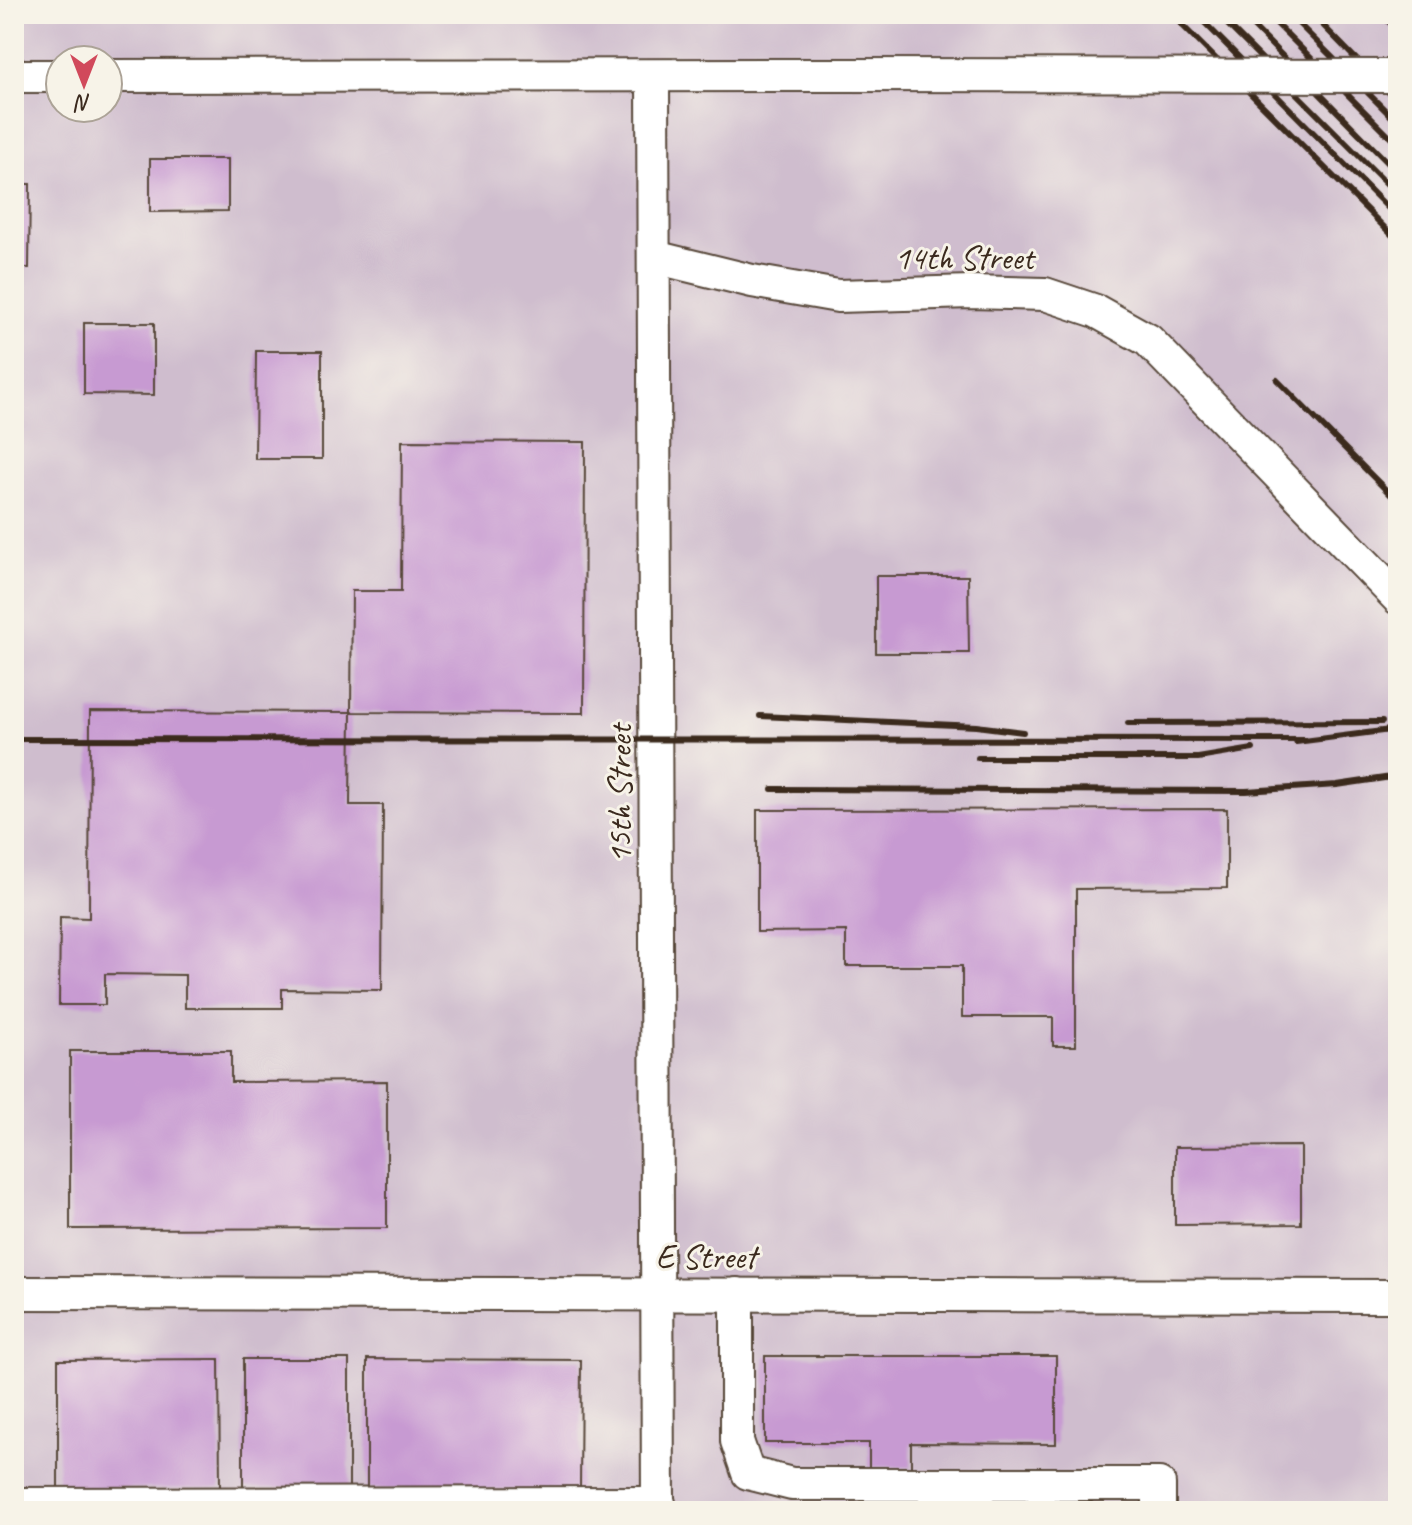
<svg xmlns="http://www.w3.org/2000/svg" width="1412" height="1525" font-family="Caveat,sans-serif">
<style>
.industrial{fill:#cfbdce;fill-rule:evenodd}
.building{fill:#c79ad2}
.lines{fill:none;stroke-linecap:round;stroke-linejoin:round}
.minor-casing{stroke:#574639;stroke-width:36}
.minor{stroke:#fff;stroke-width:32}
.rail{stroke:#3b2a1e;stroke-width:6}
.minor-bridge-casing{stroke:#574639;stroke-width:36;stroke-linecap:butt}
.minor-bridge{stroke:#fff;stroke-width:32}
.labels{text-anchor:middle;stroke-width:6;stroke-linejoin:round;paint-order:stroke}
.street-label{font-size:34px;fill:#3b2a1e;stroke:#f7f3e8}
</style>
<rect width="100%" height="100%" fill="#f7f3e8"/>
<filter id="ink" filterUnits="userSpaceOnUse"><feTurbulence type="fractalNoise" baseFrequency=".0125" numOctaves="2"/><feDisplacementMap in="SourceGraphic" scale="16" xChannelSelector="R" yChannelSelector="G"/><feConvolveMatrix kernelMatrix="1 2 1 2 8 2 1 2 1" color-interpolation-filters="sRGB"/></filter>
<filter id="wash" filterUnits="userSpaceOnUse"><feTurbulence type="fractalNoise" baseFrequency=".006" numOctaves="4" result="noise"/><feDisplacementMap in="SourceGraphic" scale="32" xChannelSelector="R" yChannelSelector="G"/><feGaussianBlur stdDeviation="1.8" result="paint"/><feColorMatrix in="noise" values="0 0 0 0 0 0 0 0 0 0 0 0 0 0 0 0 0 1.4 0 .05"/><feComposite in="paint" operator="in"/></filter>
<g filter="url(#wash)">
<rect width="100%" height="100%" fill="#f5e8d4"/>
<path class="industrial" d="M 14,14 L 1398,14 L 1398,1511 L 14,1511 ZM 60,60 L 108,60 L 108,108 L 60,108 Z"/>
<g id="blocks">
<g class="building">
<path d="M 150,159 L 228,159 L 228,211 L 150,212 Z"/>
<path d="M 14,184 L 30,184 L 29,268 L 14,268 Z"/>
<path d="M 84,323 L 154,323 L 154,395 L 84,394 Z"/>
<path d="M 256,351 L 322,351 L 322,459 L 255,459 Z"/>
<path d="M 402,441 L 585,442 L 584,713 L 351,712 L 352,591 L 401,591 Z"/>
<path d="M 876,576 L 968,576 L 969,653 L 876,653 Z"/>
<path d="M 90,711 L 351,712 L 350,805 L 383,805 L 382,990 L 282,989 L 282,1008 L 185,1008 L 185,975 L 105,974 L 105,1005 L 59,1005 L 60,917 L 89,918 Z"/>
<path d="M 1227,809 L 1227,888 L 1076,889 L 1076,1046 L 1053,1046 L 1053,1017 L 962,1017 L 962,966 L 846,966 L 846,931 L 757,932 L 757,810 Z"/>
<path d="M 70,1051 L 231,1051 L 231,1082 L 387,1081 L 387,1228 L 70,1229 Z"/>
<path d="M 1301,1146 L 1301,1224 L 1175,1225 L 1175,1147 Z"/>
<path d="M 765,1356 L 1056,1356 L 1056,1444 L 911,1443 L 911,1467 L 869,1467 L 869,1443 L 765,1443 Z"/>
<path d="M 219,1359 L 220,1488 L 58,1489 L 58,1360 Z"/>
<rect x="243" y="1359" width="106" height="129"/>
<path d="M 367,1359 L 581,1360 L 580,1490 L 367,1489 Z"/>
<rect x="1053" y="1503" width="39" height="8"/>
</g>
</g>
</g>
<g filter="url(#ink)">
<use href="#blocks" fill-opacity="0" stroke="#574639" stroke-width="2"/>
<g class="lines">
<g class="minor-casing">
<g id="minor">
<path d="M 14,76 L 60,76"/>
<path d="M 108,76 L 835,75"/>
<path d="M 653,76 L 658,1511"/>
<path d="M 654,257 L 752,281 L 838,296 L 971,292 L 1045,294 L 1096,311 L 1148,340 L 1398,598"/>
<path d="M 14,1293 L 1398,1296"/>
<path d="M 737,1294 L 737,1441 L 748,1473 L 792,1484 L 1159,1484 L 1159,1511"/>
<path d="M 14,1504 L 659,1503"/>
</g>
</g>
<use href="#minor" class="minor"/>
<g class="rail">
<path d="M 1171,14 L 1398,241"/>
<path d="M 1196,14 L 1398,218"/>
<path d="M 1217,14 L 1398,195"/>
<path d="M 1241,14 L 1398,173"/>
<path d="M 1267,14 L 1398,145"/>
<path d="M 1289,14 L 1398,123"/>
<path d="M 1312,14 L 1398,102"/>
<path d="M 1381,14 L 1398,31"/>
<path d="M 1277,380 L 1398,502"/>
<path d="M 760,716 L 976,726 L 1023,732"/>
<path d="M 1128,723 L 1382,722"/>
<path d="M 14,739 L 1305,740"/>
<path d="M 1296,742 L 1398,729"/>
<path d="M 978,758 L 1198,758 L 1253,749"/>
<path d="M 772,789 L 1246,791 L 1337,785 L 1398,776"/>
</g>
<g class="minor-bridge-casing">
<path id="minor-bridge" d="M 835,75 L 1398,76"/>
</g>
<use href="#minor-bridge" class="minor-bridge"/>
</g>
</g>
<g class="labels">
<g class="street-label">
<text x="964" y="269">14th Street</text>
<text transform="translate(619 794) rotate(-90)" y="12">15th Street</text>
<text x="706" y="1268">E Street</text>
</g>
</g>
<rect width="1412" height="1525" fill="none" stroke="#f7f3e8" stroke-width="48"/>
<g transform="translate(84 84) rotate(180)"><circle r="38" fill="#f7f3e8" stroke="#aca397" stroke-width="2"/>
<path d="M0-6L14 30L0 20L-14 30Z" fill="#d1495b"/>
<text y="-12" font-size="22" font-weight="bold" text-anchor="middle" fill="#3b2a1e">N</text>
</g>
</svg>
